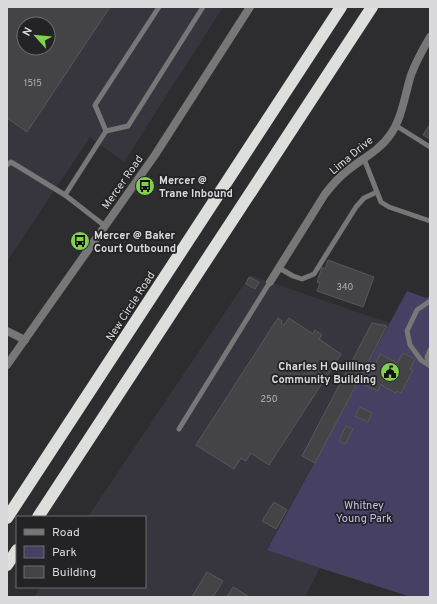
<svg xmlns="http://www.w3.org/2000/svg" width="437" height="604" font-family="Overpass,sans-serif">
<style>
.built{fill:#37363e;fill-rule:evenodd}
.green{fill:#464063}
.building{fill:#444346;stroke:#58575a;fill-rule:evenodd}
.lines{fill:none;stroke-linecap:round;stroke-linejoin:round}
.service{stroke:#767776;stroke-width:5}
.minor{stroke:#767776;stroke-width:8}
.tertiary{stroke:#767776;stroke-width:8}
.motorway{stroke:#dddfdc;stroke-width:12}
.labels{text-anchor:middle;stroke-width:3.5;stroke-linejoin:round;paint-order:stroke}
.number-label{font-size:9px;fill:#b4b4b6}
.street-label{font-size:11px;fill:#dad9db;stroke:#232325}
.poi-label{font-size:11px;font-weight:bold;fill:#dad9db;stroke:#232325;text-anchor:start}
.park-label{font-size:11px;fill:#c6bef3;stroke:#232325}
</style>
<rect width="100%" height="100%" fill="#2d2d2f"/>
<g class="built">
<path d="M 7,7 L 223,7 L 124,162 L 90,137 L 7,261 ZM 24,24 L 48,24 L 48,48 L 24,48 Z"/>
<path d="M 250,275 L 389,323 L 267,549 L 320,568 L 305,597 L 34,597 L 41,587 L 145,587 L 145,517 L 88,517 Z"/>
</g>
<path class="green" d="M 407,291 L 426,298 L 430,296 L 430,597 L 411,597 L 320,568 L 267,550 Z"/>
<g class="building">
<path d="M 7,7 L 110,7 L 27,132 L 7,118 ZM 24,24 L 48,24 L 48,48 L 24,48 Z"/>
<path d="M 430,124 L 430,139 L 423,135 Z"/>
<path d="M 328,260 L 374,277 L 363,307 L 317,291 L 320,283 L 317,282 L 322,267 L 325,269 Z"/>
<path d="M 249,277 L 259,282 L 255,289 L 246,284 Z"/>
<path d="M 278,318 L 282,321 L 281,323 L 284,325 L 289,318 L 313,334 L 315,330 L 322,335 L 319,339 L 341,354 L 269,465 L 251,453 L 246,461 L 241,458 L 234,469 L 196,445 Z"/>
<path d="M 372,323 L 387,326 L 315,463 L 302,456 Z"/>
<path d="M 403,353 L 415,359 L 410,369 L 413,370 L 401,393 L 397,391 L 396,393 L 383,386 L 384,386 L 381,384 L 378,391 L 363,384 L 367,376 L 369,377 L 380,354 L 397,363 Z"/>
<path d="M 360,407 L 372,413 L 368,422 L 355,416 Z"/>
<path d="M 346,426 L 353,429 L 345,444 L 339,441 Z"/>
<path d="M 274,502 L 287,510 L 276,529 L 262,521 Z"/>
<path d="M 207,572 L 223,581 L 213,597 L 192,597 Z"/>
<path d="M 233,587 L 248,596 L 248,597 L 227,597 Z"/>
</g>
<g class="lines">
<g class="service">
<path d="M 395,125 L 430,147"/>
<path d="M 106,131 L 128,126 L 203,7"/>
<path d="M 364,159 L 377,192 L 381,202 L 389,207 L 430,221"/>
<path d="M 7,165 L 11,162 L 65,195 L 105,226"/>
<path d="M 65,195 L 106,131 L 95,105 L 159,7"/>
<path d="M 279,268 L 293,276 L 302,279 L 314,274 L 356,207 L 364,198 L 377,192"/>
<path d="M 430,301 L 417,310 L 407,331 L 410,345 L 421,360 L 430,366"/>
<path d="M 430,350 L 427,357 L 430,365"/>
<path d="M 179,429 L 270,282"/>
</g>
<g class="minor">
<path d="M 270,282 L 325,194 C 332,185 339,177 348,170 C 362,159 380,150 390,135 C 402,119 405,94 411,75 C 416,61 423,49 430,37"/>
<path d="M 7,331 L 25,340"/>
</g>
<path class="tertiary" d="M 7,365 L 155,155 L 250,7"/>
<g class="motorway">
<path d="M 38,517 L 372,7"/>
<path d="M 7,518 L 341,7"/>
<path d="M 7,565 L 17,550"/>
</g>
</g>
<defs>
<g id="bus-disc" transform="scale(1)"><circle r="9.5" fill="#82d04f" stroke="#232325"/><path d="M-5-6H5V4H4V6H2V4H-2V6H-4V4H-5ZM-3.5-4V0h7V-4ZM-3.5 1.2v1.5H-2V1.2ZM2 1.2v1.5H3.5V1.2Z" fill="#111"/></g>
<g id="civic-disc" transform="scale(1)"><circle r="9.5" fill="#82d04f" stroke="#232325"/><path d="M-.6-6.5H3V-4.5H.6V-3L4-1V1h2V6H-6V1h2V-1L-.6-3ZM-1.2 2.5V6h2.4V2.5Z" fill="#111"/></g>
</defs>
<g fill-rule="evenodd">
<use href="#bus-disc" x="145" y="186"/>
<use href="#bus-disc" x="80" y="241"/>
<use href="#civic-disc" x="390" y="372"/>
</g>
<g class="labels">
<g class="number-label">
<text x="33" y="86">1515</text>
<text x="345" y="290">340</text>
<text x="269" y="402">250</text>
</g>
<g class="street-label">
<text transform="translate(351 155) rotate(-40)" y="4">Lima Drive</text>
<text transform="translate(122 182) rotate(-55)" y="4">Mercer Road</text>
<text transform="translate(130 306) rotate(-57)" y="4">New Circle Road</text>
</g>
<g class="poi-label">
<text x="159" y="184">Mercer @<tspan x="159" dy="13">Trane Inbound</tspan></text>
<text x="94" y="239">Mercer @ Baker<tspan x="94" dy="13">Court Outbound</tspan></text>
<text x="376" y="370" text-anchor="end">Charles H Quillings<tspan x="376" dy="13">Community Building</tspan></text>
</g>
<g class="park-label">
<text x="364" y="509">Whitney<tspan x="364" dy="13">Young Park</tspan></text>
</g>
</g>
<rect width="437" height="604" fill="none" stroke="#dad9db" stroke-width="16"/>
<rect x="16" y="516" width="130" height="72" fill="#232325" stroke="#6c6c6e"/>
<rect x="24" y="529" width="20" height="6" fill="#767776" stroke="#6c6c6e"/>
<text x="52" y="536" font-size="12" fill="#dad9db">Road</text>
<rect x="24" y="546" width="20" height="12" fill="#464063" stroke="#6c6c6e"/>
<text x="52" y="556" font-size="12" fill="#dad9db">Park</text>
<rect x="24" y="566" width="20" height="12" fill="#444346" stroke="#6c6c6e"/>
<text x="52" y="576" font-size="12" fill="#dad9db">Building</text>
<g transform="translate(36 36) rotate(297)"><circle r="19" fill="#232325" stroke="#6c6c6e"/>
<path d="M0-3L7 15L0 10L-7 15Z" fill="#82d04f"/>
<text y="-6" font-size="11" font-weight="bold" text-anchor="middle" fill="#dad9db">N</text>
</g>
</svg>
